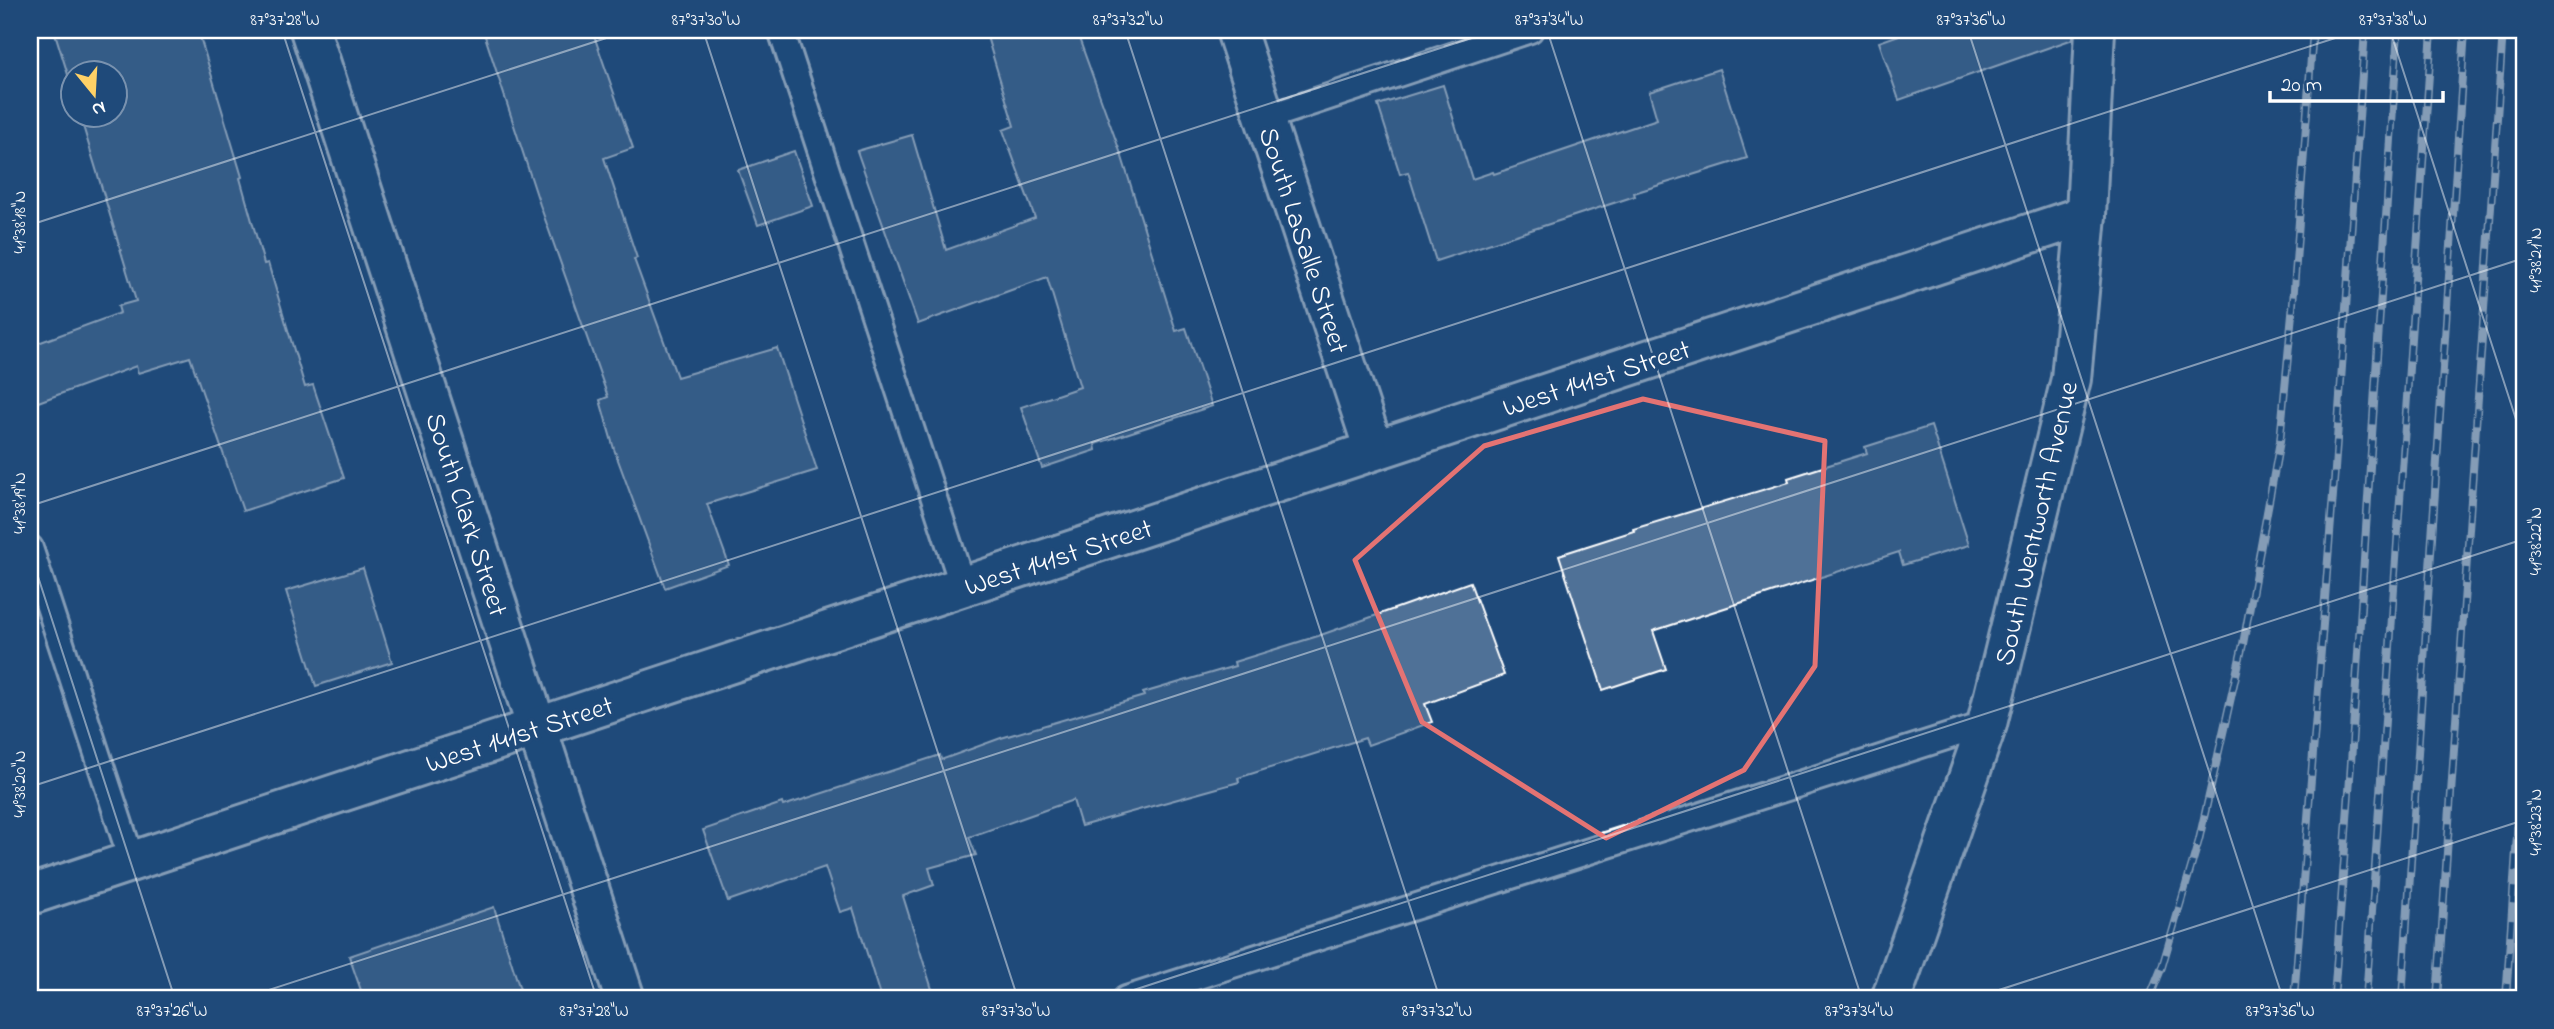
<svg xmlns="http://www.w3.org/2000/svg" width="2554" height="1029" font-family="'Indie Flower',sans-serif">
<style>
.building{fill:#507197;stroke:#fff;stroke-width:2}
.lines{fill:none;stroke-linecap:round;stroke-linejoin:round}
.service-casing{stroke:#fff;stroke-width:30}
.minor-casing{stroke:#fff;stroke-width:44}
.service{stroke:#1f4a7a;stroke-width:24}
.minor{stroke:#1f4a7a;stroke-width:38}
.rail-casing{stroke:#fff;stroke-width:8}
.rail{stroke:#1f4a7a;stroke-width:5;stroke-dasharray:16;stroke-linecap:butt}
.marked{fill:none;stroke:#e47373;stroke-width:5;stroke-linejoin:round}
.ticks{fill:none;stroke:#fff;stroke-width:2;stroke-opacity:0.45}
.labels{text-anchor:middle;stroke-width:7;stroke-linejoin:round;paint-order:stroke}
.street-label{font-size:28px;fill:#fff;stroke:#1f4a7a}
.neatline{fill:none;stroke:#fff;stroke-width:2.5}
.ticks-label{font-size:18px;text-anchor:middle;fill:#fff}
</style>
<rect width="100%" height="100%" fill="#1f4a7a"/>
<filter id="ink" filterUnits="userSpaceOnUse"><feTurbulence type="fractalNoise" baseFrequency=".0143" numOctaves="2"/><feDisplacementMap in="SourceGraphic" scale="14" xChannelSelector="R" yChannelSelector="G"/><feConvolveMatrix kernelMatrix="1 2 1 2 8 2 1 2 1" color-interpolation-filters="sRGB"/></filter>
<g filter="url(#ink)">
<g class="building">
<path d="M 54,30 L 198,30 L 242,177 L 240,178 L 264,264 L 268,263 L 305,387 L 313,385 L 344,478 L 243,511 L 190,357 L 138,373 L 136,366 L 30,405 L 30,346 L 120,313 L 118,306 L 136,301 L 80,116 L 116,116 L 116,74 L 74,74 L 74,94 Z"/>
<path d="M 483,30 L 592,30 L 633,148 L 604,158 L 637,258 L 634,259 L 677,377 L 777,348 L 817,470 L 707,504 L 729,565 L 665,588 L 614,449 L 600,400 L 608,397 L 540,205 Z"/>
<path d="M 985,30 L 1076,30 L 1122,157 L 1176,331 L 1186,328 L 1212,406 L 1095,444 L 1096,450 L 1042,468 L 1021,407 L 1080,387 L 1047,277 L 918,324 L 857,151 L 912,135 L 946,250 L 1035,218 L 1003,130 L 1014,126 Z"/>
<path d="M 1913,30 L 2073,30 L 2073,39 L 1899,100 L 1879,42 Z"/>
<path d="M 1719,69 L 1747,158 L 1634,193 L 1635,196 L 1436,261 L 1408,172 L 1400,174 L 1378,105 L 1443,85 L 1472,179 L 1493,172 L 1494,174 L 1657,119 L 1649,92 Z"/>
<path d="M 794,151 L 813,206 L 758,225 L 738,170 Z"/>
<path d="M 1931,426 L 1969,545 L 1903,565 L 1899,552 L 1653,631 L 1666,669 L 1603,690 L 1559,555 L 1634,531 L 1633,529 L 1789,482 L 1788,478 L 1867,453 L 1865,447 Z"/>
<path d="M 363,568 L 392,662 L 316,686 L 286,591 Z"/>
<path d="M 1470,582 L 1504,675 L 1425,704 L 1432,722 L 1368,745 L 1365,738 L 1238,778 L 1239,782 L 1081,826 L 1073,800 L 969,837 L 976,855 L 929,868 L 934,885 L 903,896 L 935,999 L 881,999 L 853,908 L 840,912 L 825,867 L 728,901 L 703,830 L 782,803 L 783,806 L 940,755 L 941,760 L 1001,738 L 1144,696 L 1143,693 L 1235,666 L 1234,662 L 1318,636 Z"/>
<path d="M 494,907 L 523,999 L 364,999 L 349,956 Z"/>
</g>
<g class="lines">
<g class="service-casing">
<g id="service">
<path d="M 781,30 L 963,587"/>
<path d="M 1265,118 L 1530,30"/>
<path d="M 30,548 L 132,861"/>
<path d="M 1126,999 L 1987,724"/>
</g>
</g>
<g class="minor-casing">
<g id="minor">
<path d="M 310,30 L 625,999"/>
<path d="M 1236,30 L 1374,450"/>
<path d="M 30,895 L 2086,215"/>
<path d="M 1891,999 L 1987,724 L 2071,379 L 2086,215 L 2095,30"/>
</g>
</g>
<use href="#service" class="service"/>
<use href="#minor" class="minor"/>
<g class="rail-casing">
<g id="rail">
<path d="M 2149,999 L 2162,967 L 2199,840 L 2243,644 L 2280,441 L 2293,303 L 2313,30"/>
<path d="M 2294,999 L 2335,469 L 2365,30"/>
<path d="M 2334,999 L 2350,778 L 2398,30"/>
<path d="M 2366,999 L 2432,30"/>
<path d="M 2402,999 L 2465,30"/>
<path d="M 2437,999 L 2503,30"/>
<path d="M 2506,999 L 2524,732"/>
</g>
</g>
<use href="#rail" class="rail"/>
</g>
</g>
<path d="M0 0H2554V1029H0ZM 1643,399 L 1825,441 L 1815,666 L 1744,770 L 1606,838 L 1422,722 L 1355,560 L 1484,446 Z" fill="#1f4a7a" fill-opacity=".55" fill-rule="evenodd"/>
<path class="marked" d="M 1643,399 L 1825,441 L 1815,666 L 1744,770 L 1606,838 L 1422,722 L 1355,560 L 1484,446 Z"/>
<path class="ticks" d="M 282,30 L 597,999M 703,30 L 1018,999M 1125,30 L 1440,999M 1547,30 L 1862,999M 1968,30 L 2283,999M 2390,30 L 2524,444M 30,225 L 631,30M 30,506 L 1496,30M 30,552 L 175,999M 30,787 L 2360,30M 241,999 L 2524,258M 1106,999 L 2524,539M 1971,999 L 2524,820"/>
<g class="labels">
<g class="street-label">
<text transform="translate(1305 240) rotate(72)" y="10">South LaSalle Street</text>
<text transform="translate(1596 377) rotate(-18)" y="10">West 141st Street</text>
<text transform="translate(468 514) rotate(72)" y="10">South Clark Street</text>
<text transform="translate(2035 523) rotate(-77)" y="10">South Wentworth Avenue</text>
<text transform="translate(1058 556) rotate(-18)" y="10">West 141st Street</text>
<text transform="translate(519 733) rotate(-18)" y="10">West 141st Street</text>
</g>
</g>
<rect width="2554" height="1029" fill="none" stroke="#1f4a7a" stroke-width="77"/>
<g transform="translate(94 94) rotate(162)"><circle r="33" fill="#1f4a7a" stroke="#7992af" stroke-width="2"/>
<path d="M0-5L12 26L0 18L-12 26Z" fill="#ffd166"/>
<text y="-10" font-size="19" font-weight="bold" text-anchor="middle" fill="#ffffff">N</text>
</g>
<path d="M2270 91v10h173v-10" fill="none" stroke="#ffffff" stroke-width="3.5"/>
<text x="2281" y="91" font-size="21" fill="#ffffff" stroke="#1f4a7a" stroke-width="5" paint-order="stroke">20 m</text>
<rect x="38" y="38" width="2478" height="952" class="neatline"/>
<g class="ticks-label">
<text x="285" y="25">87°37'28"W</text>
<text x="706" y="25">87°37'30"W</text>
<text x="1128" y="25">87°37'32"W</text>
<text x="1549" y="25">87°37'34"W</text>
<text x="1971" y="25">87°37'36"W</text>
<text x="2393" y="25">87°37'38"W</text>
<text transform="translate(19 222) rotate(-90)" y="6">41°38'18"N</text>
<text transform="translate(2535 260) rotate(-90)" y="6">41°38'21"N</text>
<text transform="translate(19 503) rotate(-90)" y="6">41°38'19"N</text>
<text transform="translate(2535 541) rotate(-90)" y="6">41°38'22"N</text>
<text transform="translate(19 784) rotate(-90)" y="6">41°38'20"N</text>
<text transform="translate(2535 822) rotate(-90)" y="6">41°38'23"N</text>
<text x="172" y="1016">87°37'26"W</text>
<text x="594" y="1016">87°37'28"W</text>
<text x="1016" y="1016">87°37'30"W</text>
<text x="1437" y="1016">87°37'32"W</text>
<text x="1859" y="1016">87°37'34"W</text>
<text x="2280" y="1016">87°37'36"W</text>
</g>
</svg>
